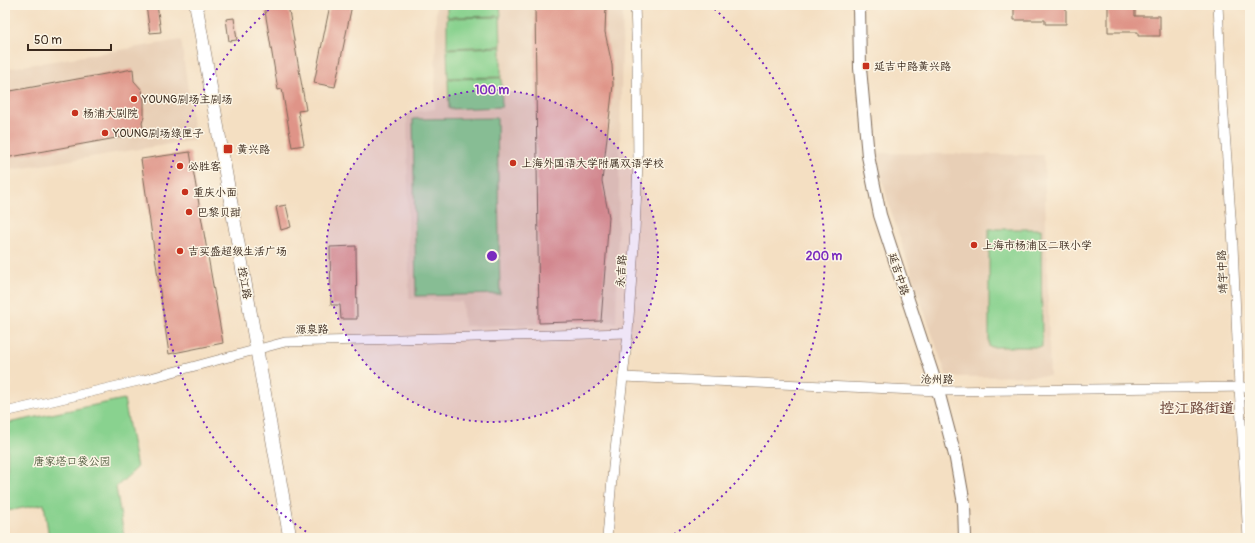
<svg xmlns="http://www.w3.org/2000/svg" width="1255" height="543" font-family="Pangolin,'LXGW WenKai TC',sans-serif">
<style>
.built{fill:#e8cfb6}
.green{fill:#89d28f;stroke:#627e56}
.building{fill:#df9488}
.lines{fill:none;stroke-linecap:round;stroke-linejoin:round}
.minor-casing{stroke:#7c6957;stroke-width:10}
.tertiary-casing{stroke:#7c6957;stroke-width:14}
.secondary-casing{stroke:#7c6957;stroke-width:14}
.minor{stroke:#fff;stroke-width:9}
.tertiary{stroke:#fff;stroke-width:12}
.secondary{stroke:#fff;stroke-width:13}
.ring{fill:none;stroke:#7b2cbf;stroke-width:2;stroke-dasharray:2 4}
.poi-dot{fill:#c8321e;stroke:#fcf5e5;stroke-width:1.5}
.labels{text-anchor:middle;stroke-width:3;stroke-linejoin:round;paint-order:stroke}
.poi-label{font-size:11px;fill:#3b2a1e;stroke:#fcf5e5;text-anchor:start}
.street-label{font-size:11px;fill:#3b2a1e;stroke:#fcf5e5}
.park-label{font-size:11px;fill:#525c40;stroke:#fcf5e5}
.district-label{font-size:15px;font-weight:bold;fill:#744f43;stroke:#fcf5e5}
.centre{fill:#7b2cbf;stroke:#fcf5e5;stroke-width:2}
.ring-label{font-size:12px;text-anchor:middle;font-weight:bold;fill:#7b2cbf;stroke:#fcf5e5;stroke-width:3;stroke-linejoin:round;paint-order:stroke}
</style>
<rect width="100%" height="100%" fill="#fcf5e5"/>
<filter id="ink" filterUnits="userSpaceOnUse"><feTurbulence type="fractalNoise" baseFrequency=".025" numOctaves="2"/><feDisplacementMap in="SourceGraphic" scale="8" xChannelSelector="R" yChannelSelector="G"/><feConvolveMatrix kernelMatrix="1 2 1 2 8 2 1 2 1" color-interpolation-filters="sRGB"/></filter>
<filter id="wash" filterUnits="userSpaceOnUse"><feTurbulence type="fractalNoise" baseFrequency=".012" numOctaves="4" result="noise"/><feDisplacementMap in="SourceGraphic" scale="16" xChannelSelector="R" yChannelSelector="G"/><feGaussianBlur stdDeviation="0.9" result="paint"/><feColorMatrix in="noise" values="0 0 0 0 0 0 0 0 0 0 0 0 0 0 0 0 0 1.4 0 .05"/><feComposite in="paint" operator="in"/></filter>
<g filter="url(#wash)">
<rect width="100%" height="100%" fill="#f4dfc2"/>
<g class="built">
<path d="M 436,5 L 623,5 L 616,322 L 464,326 L 462,302 L 409,299 L 407,113 L 435,109 Z"/>
<path d="M 181,40 L 195,140 L 5,171 L 5,69 Z"/>
<path d="M 876,153 L 1044,155 L 1050,376 L 947,377 L 916,287 L 888,202 Z"/>
</g>
<g class="green">
<path d="M 447,5 L 500,5 L 501,16 L 447,17 Z"/>
<path d="M 500,17 L 501,46 L 447,48 L 447,18 Z"/>
<path d="M 501,47 L 501,77 L 448,78 L 447,49 Z"/>
<path d="M 501,78 L 502,107 L 449,109 L 448,79 Z"/>
<path d="M 497,118 L 500,294 L 416,296 L 413,119 Z"/>
<path d="M 989,229 L 1041,229 L 1042,347 L 989,347 Z"/>
<path d="M 124,399 L 137,468 L 116,487 L 124,536 L 113,538 L 49,538 L 44,504 L 7,511 L 8,423 Z"/>
</g>
<g id="blocks">
<g class="building">
<path d="M 157,5 L 161,32 L 150,33 L 146,6 Z"/>
<path d="M 264,5 L 288,5 L 306,110 L 298,111 L 304,145 L 292,147 L 282,89 L 278,90 Z"/>
<path d="M 330,5 L 352,5 L 335,87 L 314,83 Z"/>
<path d="M 535,5 L 606,5 L 605,32 L 612,65 L 613,85 L 602,181 L 609,217 L 601,321 L 539,323 Z"/>
<path d="M 1014,5 L 1066,5 L 1066,24 L 1045,24 L 1045,20 L 1014,20 Z"/>
<path d="M 1108,5 L 1135,5 L 1135,16 L 1160,16 L 1160,36 L 1138,36 L 1138,32 L 1108,32 Z"/>
<path d="M 234,18 L 237,40 L 229,41 L 226,19 Z"/>
<path d="M 133,69 L 134,81 L 142,90 L 144,101 L 144,117 L 142,123 L 144,133 L 5,158 L 5,92 Z"/>
<path d="M 190,152 L 223,343 L 169,354 L 141,159 Z"/>
<path d="M 286,205 L 291,227 L 281,230 L 276,207 Z"/>
<path d="M 356,246 L 357,319 L 341,319 L 340,305 L 331,305 L 330,247 Z"/>
</g>
</g>
</g>
<g filter="url(#ink)">
<use href="#blocks" fill-opacity="0" stroke="#7c6957" stroke-width="1"/>
<g class="lines">
<g class="minor-casing">
<g id="minor">
<path d="M 1218,5 L 1223,103 L 1233,245 L 1239,387 L 1248,538"/>
<path d="M 623,377 L 938,391 L 1250,387"/>
<path d="M 5,412 L 143,380 L 285,342 L 628,333"/>
<path d="M 607,538 L 613,467 L 628,333 L 635,231 L 638,163 L 637,61 L 635,5"/>
</g>
</g>
<g class="tertiary-casing">
<path id="tertiary" d="M 859,5 L 860,68 L 868,156 L 880,215 L 938,391 L 956,459 L 964,504 L 965,538"/>
</g>
<g class="secondary-casing">
<path id="secondary" d="M 196,5 L 290,538"/>
</g>
<use href="#minor" class="minor"/>
<use href="#tertiary" class="tertiary"/>
<use href="#secondary" class="secondary"/>
</g>
</g>
<circle cx="492" cy="256" r="166" fill="#7b2cbf" fill-opacity=".12"/>
<g class="ring">
<circle cx="492" cy="256" r="166"/>
<path d="M316 538A332 332 0 0 1 274 5M710 5A332 332 0 0 1 668 538"/>
</g>
<g class="poi-dot">
<rect x="862" y="62" width="8" height="8" rx="2"/>
<circle cx="134" cy="99" r="4"/>
<circle cx="75" cy="113" r="4"/>
<circle cx="105" cy="133" r="4"/>
<rect x="223" y="144" width="10" height="10" rx="2"/>
<circle cx="513" cy="163" r="4"/>
<circle cx="180" cy="166" r="4"/>
<circle cx="185" cy="192" r="4"/>
<circle cx="189" cy="212" r="4"/>
<circle cx="974" cy="245" r="4"/>
<circle cx="180" cy="251" r="4"/>
</g>
<g class="labels">
<g class="poi-label">
<text x="874" y="70">延吉中路黄兴路</text>
<text x="142" y="103">YOUNG剧场主剧场</text>
<text x="83" y="117">杨浦大剧院</text>
<text x="113" y="137">YOUNG剧场绿匣子</text>
<text x="237" y="153">黄兴路</text>
<text x="521" y="167">上海外国语大学附属双语学校</text>
<text x="188" y="170">必胜客</text>
<text x="193" y="196">重庆小面</text>
<text x="197" y="216">巴黎贝甜</text>
<text x="982" y="249">上海市杨浦区二联小学</text>
<text x="188" y="255">吉买盛超级生活广场</text>
</g>
<g class="street-label">
<text transform="translate(621 271) rotate(-86)" y="4">永吉路</text>
<text transform="translate(1222 272) rotate(-92)" y="4">靖宇中路</text>
<text transform="translate(899 274) rotate(72)" y="4">延吉中路</text>
<text transform="translate(245 283) rotate(80)" y="4">控江路</text>
<text transform="translate(312 329) rotate(-1)" y="4">源泉路</text>
<text transform="translate(937 379) rotate(1)" y="4">沧州路</text>
</g>
<g class="park-label">
<text x="72" y="465">唐家塔口袋公园</text>
</g>
<g class="district-label">
<text x="1197" y="413">控江路街道</text>
</g>
</g>
<circle cx="492" cy="256" r="6" class="centre"/>
<g class="ring-label">
<text x="492" y="94">100 m</text>
<text x="824" y="260">200 m</text>
</g>
<rect width="1255" height="543" fill="none" stroke="#fcf5e5" stroke-width="20"/>
<path d="M28 44v6h83v-6" fill="none" stroke="#3b2a1e" stroke-width="2"/>
<text x="34" y="44" font-size="12" fill="#3b2a1e" stroke="#fcf5e5" stroke-width="3" paint-order="stroke">50 m</text>
</svg>
